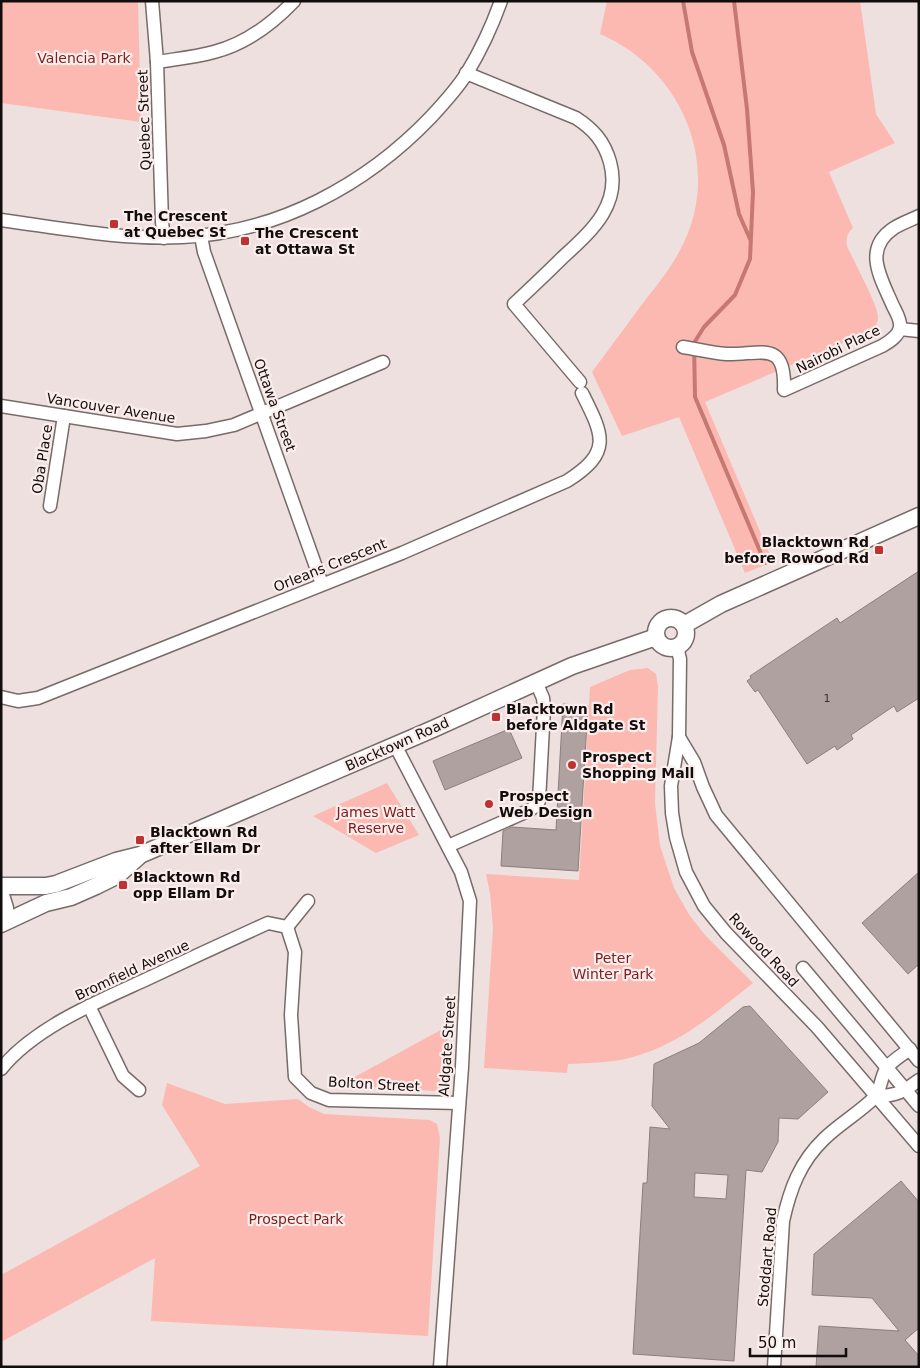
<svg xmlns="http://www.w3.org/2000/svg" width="920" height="1368" font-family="'DejaVu Sans',sans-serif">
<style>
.green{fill:#fbb9b2}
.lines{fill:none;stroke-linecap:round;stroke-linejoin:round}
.stream{stroke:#c67972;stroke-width:4}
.building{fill:#aea1a0;stroke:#8b7e7d;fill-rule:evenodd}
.minor-casing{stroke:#776b6a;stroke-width:15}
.major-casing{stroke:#776b6a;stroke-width:19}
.minor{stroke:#fff;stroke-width:12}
.major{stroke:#fff;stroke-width:16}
.poi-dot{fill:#c03131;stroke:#fbedeb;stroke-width:2}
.labels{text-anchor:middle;stroke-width:4.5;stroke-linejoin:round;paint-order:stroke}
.number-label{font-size:11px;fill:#383231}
.park-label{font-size:14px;fill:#7d201f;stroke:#fbedeb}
.street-label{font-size:14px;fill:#110d0c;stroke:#fbedeb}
.poi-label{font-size:14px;font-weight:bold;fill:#110d0c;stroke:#fbedeb;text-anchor:start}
</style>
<rect width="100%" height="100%" fill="#eee0de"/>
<g class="green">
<path d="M 1,1 L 138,1 L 141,122 L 1,103 Z"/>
<path d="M 607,1 L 860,1 L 876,114 L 895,143 L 829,172 L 853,228 C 847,233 846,238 847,246 C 853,260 878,305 878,317 C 878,323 875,327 871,331 L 705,402 L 773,562 L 745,573 L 679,417 L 622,436 L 592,372 C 610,348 628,323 646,299 C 658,284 670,269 679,252 C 725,170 684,70 600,34 Z"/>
<path d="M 648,668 L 656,674 L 658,686 L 655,803 L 660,846 L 674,888 L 690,916 L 705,935 L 753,983 C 714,1014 678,1046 629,1058 C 610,1063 588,1063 568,1064 L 567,1073 L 484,1068 L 493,928 L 490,893 L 486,874 L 579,880 L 590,687 L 630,670 Z"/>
<path d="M 387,783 L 419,835 L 376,853 L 313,816 Z"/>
<path d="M 448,1026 L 445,1085 L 434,1091 L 340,1085 Z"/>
<path d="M 167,1083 L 225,1104 L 298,1099 L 309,1107 L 324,1114 L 430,1120 L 437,1124 L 440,1138 L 428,1336 L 151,1321 L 155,1258 L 1,1342 L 1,1275 L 200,1166 L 162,1105 Z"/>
</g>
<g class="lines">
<g class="stream">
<path d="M 683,1 L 692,52 L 724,145 L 739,214 L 750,239"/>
<path d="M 734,1 L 747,109 L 753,192 L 750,259 L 735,295 L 704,327 L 694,343 L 695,397 L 765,563"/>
</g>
</g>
<g class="building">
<path d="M 919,571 L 919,698 L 897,712 L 894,706 L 851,735 L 853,739 L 837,750 L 835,746 L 807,764 L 758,690 L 755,692 L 747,681 L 751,678 L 750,676 L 837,618 L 840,623 Z"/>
<path d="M 563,704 L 588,706 L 578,871 L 501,866 L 503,831 L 512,827 L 556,830 Z"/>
<path d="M 509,729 L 522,758 L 445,790 L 433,761 Z"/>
<path d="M 919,872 L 919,964 L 908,974 L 862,923 Z"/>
<path d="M 750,1006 L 828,1092 L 798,1119 L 779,1118 L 778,1142 L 762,1172 L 746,1170 L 734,1361 L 633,1354 L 643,1183 L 647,1183 L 650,1127 L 670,1129 L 652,1106 L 654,1064 L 699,1043 L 743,1007 ZM 695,1173 L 728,1175 L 726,1199 L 694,1197 Z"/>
<path d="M 901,1181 L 919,1202 L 919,1328 L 905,1340 L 919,1356 L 919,1367 L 816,1367 L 819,1326 L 899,1331 L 872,1298 L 812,1295 L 814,1254 Z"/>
</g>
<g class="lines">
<g class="minor-casing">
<g id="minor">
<path d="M 152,1 L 157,62 L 162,222 L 164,238"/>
<path d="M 157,62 C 176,59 196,57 214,52 C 245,44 272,24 294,1"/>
<path d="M 466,73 L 576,118 C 593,129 604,141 610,162 C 622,206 590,232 561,259 C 546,274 530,289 514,304 L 580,382"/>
<path d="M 1,220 C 61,228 121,240 182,237 C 277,233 366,185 431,117 C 444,103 457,89 467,73 C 481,50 492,26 501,1"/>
<path d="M 201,236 L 204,252 L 322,584"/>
<path d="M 900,329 L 919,331"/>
<path d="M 683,347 C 697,349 711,353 726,354 C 761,355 786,339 784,390 L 882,346 C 889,342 899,336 900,327 C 901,320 896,312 893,306 C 881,278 862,249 894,228 C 902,223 911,220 919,216"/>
<path d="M 1,406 L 177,434 L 206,431 L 234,425 L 383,362"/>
<path d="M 50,506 L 64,416"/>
<path d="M 677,647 L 680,659 L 679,737 L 671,786 L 672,813 L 676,837 L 686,872 L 704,906 L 726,933 L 817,1027 L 919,1146"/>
<path d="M 1,697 L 18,701 L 38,698 L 402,553 L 567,481 C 613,452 603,435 582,393"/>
<path d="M 679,737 L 694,762 L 703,787 L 716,815 L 919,1061"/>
<path d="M 395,745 L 461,872 L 470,901 L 462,1067 L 440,1367"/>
<path d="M 448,846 L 528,811 L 536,806 L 539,801 L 544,708 L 543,698 L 536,682"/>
<path d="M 287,927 L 295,952 L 291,1015 L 295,1077 L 311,1093 L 329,1100 L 459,1103"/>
<path d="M 287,927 L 308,901"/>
<path d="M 803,968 L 919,1106"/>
<path d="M 89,1006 L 123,1076 L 139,1090"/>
<path d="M 1,1069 C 35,1027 99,1001 147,979 C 187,960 228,941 268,923 L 287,927"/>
<path d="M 877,1096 C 896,1096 903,1092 919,1080"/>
<path d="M 774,1367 L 783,1221 C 790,1189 800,1162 824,1139 C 839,1124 859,1113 875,1097 C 880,1092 881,1077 886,1069 C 891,1061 902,1055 910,1049"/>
</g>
</g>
<g class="major-casing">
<g id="major">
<circle cx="671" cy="633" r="15"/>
<path d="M 684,625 L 721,604 L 919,516"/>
<path d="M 1,886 L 46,886 L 56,884 L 116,861 L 140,855 L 433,729 L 572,666 L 656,637"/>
<path d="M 1,895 L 5,908 L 1,922"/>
<path d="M 1,924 L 46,903 L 71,897 L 96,886 L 118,875 L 138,857"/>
</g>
</g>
<use href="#minor" class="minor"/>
<use href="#major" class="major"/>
</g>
<g class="poi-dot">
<rect x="109" y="219" width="10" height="10" rx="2.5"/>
<rect x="240" y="236" width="10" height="10" rx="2.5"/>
<rect x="874" y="545" width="10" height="10" rx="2.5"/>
<rect x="491" y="712" width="10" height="10" rx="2.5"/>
<circle cx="572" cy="765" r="5"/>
<circle cx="489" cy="804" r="5"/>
<rect x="135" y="835" width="10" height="10" rx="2.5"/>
<rect x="118" y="880" width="10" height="10" rx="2.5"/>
</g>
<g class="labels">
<g class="number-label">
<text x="827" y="702">1</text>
</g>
<g class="park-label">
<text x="84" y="63">Valencia Park</text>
<text x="376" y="817">James Watt<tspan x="376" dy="16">Reserve</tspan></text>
<text x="613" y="963">Peter<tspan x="613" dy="16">Winter Park</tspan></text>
<text x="296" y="1224">Prospect Park</text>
</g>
<g class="street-label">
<text transform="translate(144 120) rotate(-92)" y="5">Quebec Street</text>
<text transform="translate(838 349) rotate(-26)" y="5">Nairobi Place</text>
<text transform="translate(275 405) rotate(70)" y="5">Ottawa Street</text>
<text transform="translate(111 408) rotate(9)" y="5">Vancouver Avenue</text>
<text transform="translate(42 459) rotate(-81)" y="5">Oba Place</text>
<text transform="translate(330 565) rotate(-22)" y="5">Orleans Crescent</text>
<text transform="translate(397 744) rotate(-24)" y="5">Blacktown Road</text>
<text transform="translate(764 950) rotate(47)" y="5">Rowood Road</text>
<text transform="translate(132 970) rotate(-25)" y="5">Bromfield Avenue</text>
<text transform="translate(447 1046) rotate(-86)" y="5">Aldgate Street</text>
<text transform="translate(374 1084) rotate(3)" y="5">Bolton Street</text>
<text transform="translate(767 1257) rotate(-85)" y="5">Stoddart Road</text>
</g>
<g class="poi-label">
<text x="124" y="221">The Crescent<tspan x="124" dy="16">at Quebec St</tspan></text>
<text x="255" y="238">The Crescent<tspan x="255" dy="16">at Ottawa St</tspan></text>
<text x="869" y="547" text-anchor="end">Blacktown Rd<tspan x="869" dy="16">before Rowood Rd</tspan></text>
<text x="506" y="714">Blacktown Rd<tspan x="506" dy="16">before Aldgate St</tspan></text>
<text x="582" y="762">Prospect<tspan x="582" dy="16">Shopping Mall</tspan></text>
<text x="499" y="801">Prospect<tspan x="499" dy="16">Web Design</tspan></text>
<text x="150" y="837">Blacktown Rd<tspan x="150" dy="16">after Ellam Dr</tspan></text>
<text x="133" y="882">Blacktown Rd<tspan x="133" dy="16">opp Ellam Dr</tspan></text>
</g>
</g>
<rect width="920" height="1368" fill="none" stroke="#110d0c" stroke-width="5"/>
<path d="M750 1348v8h96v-8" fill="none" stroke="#110d0c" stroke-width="2.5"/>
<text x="758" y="1348" font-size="15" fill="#110d0c" stroke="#fbedeb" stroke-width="4" paint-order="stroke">50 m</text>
</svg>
